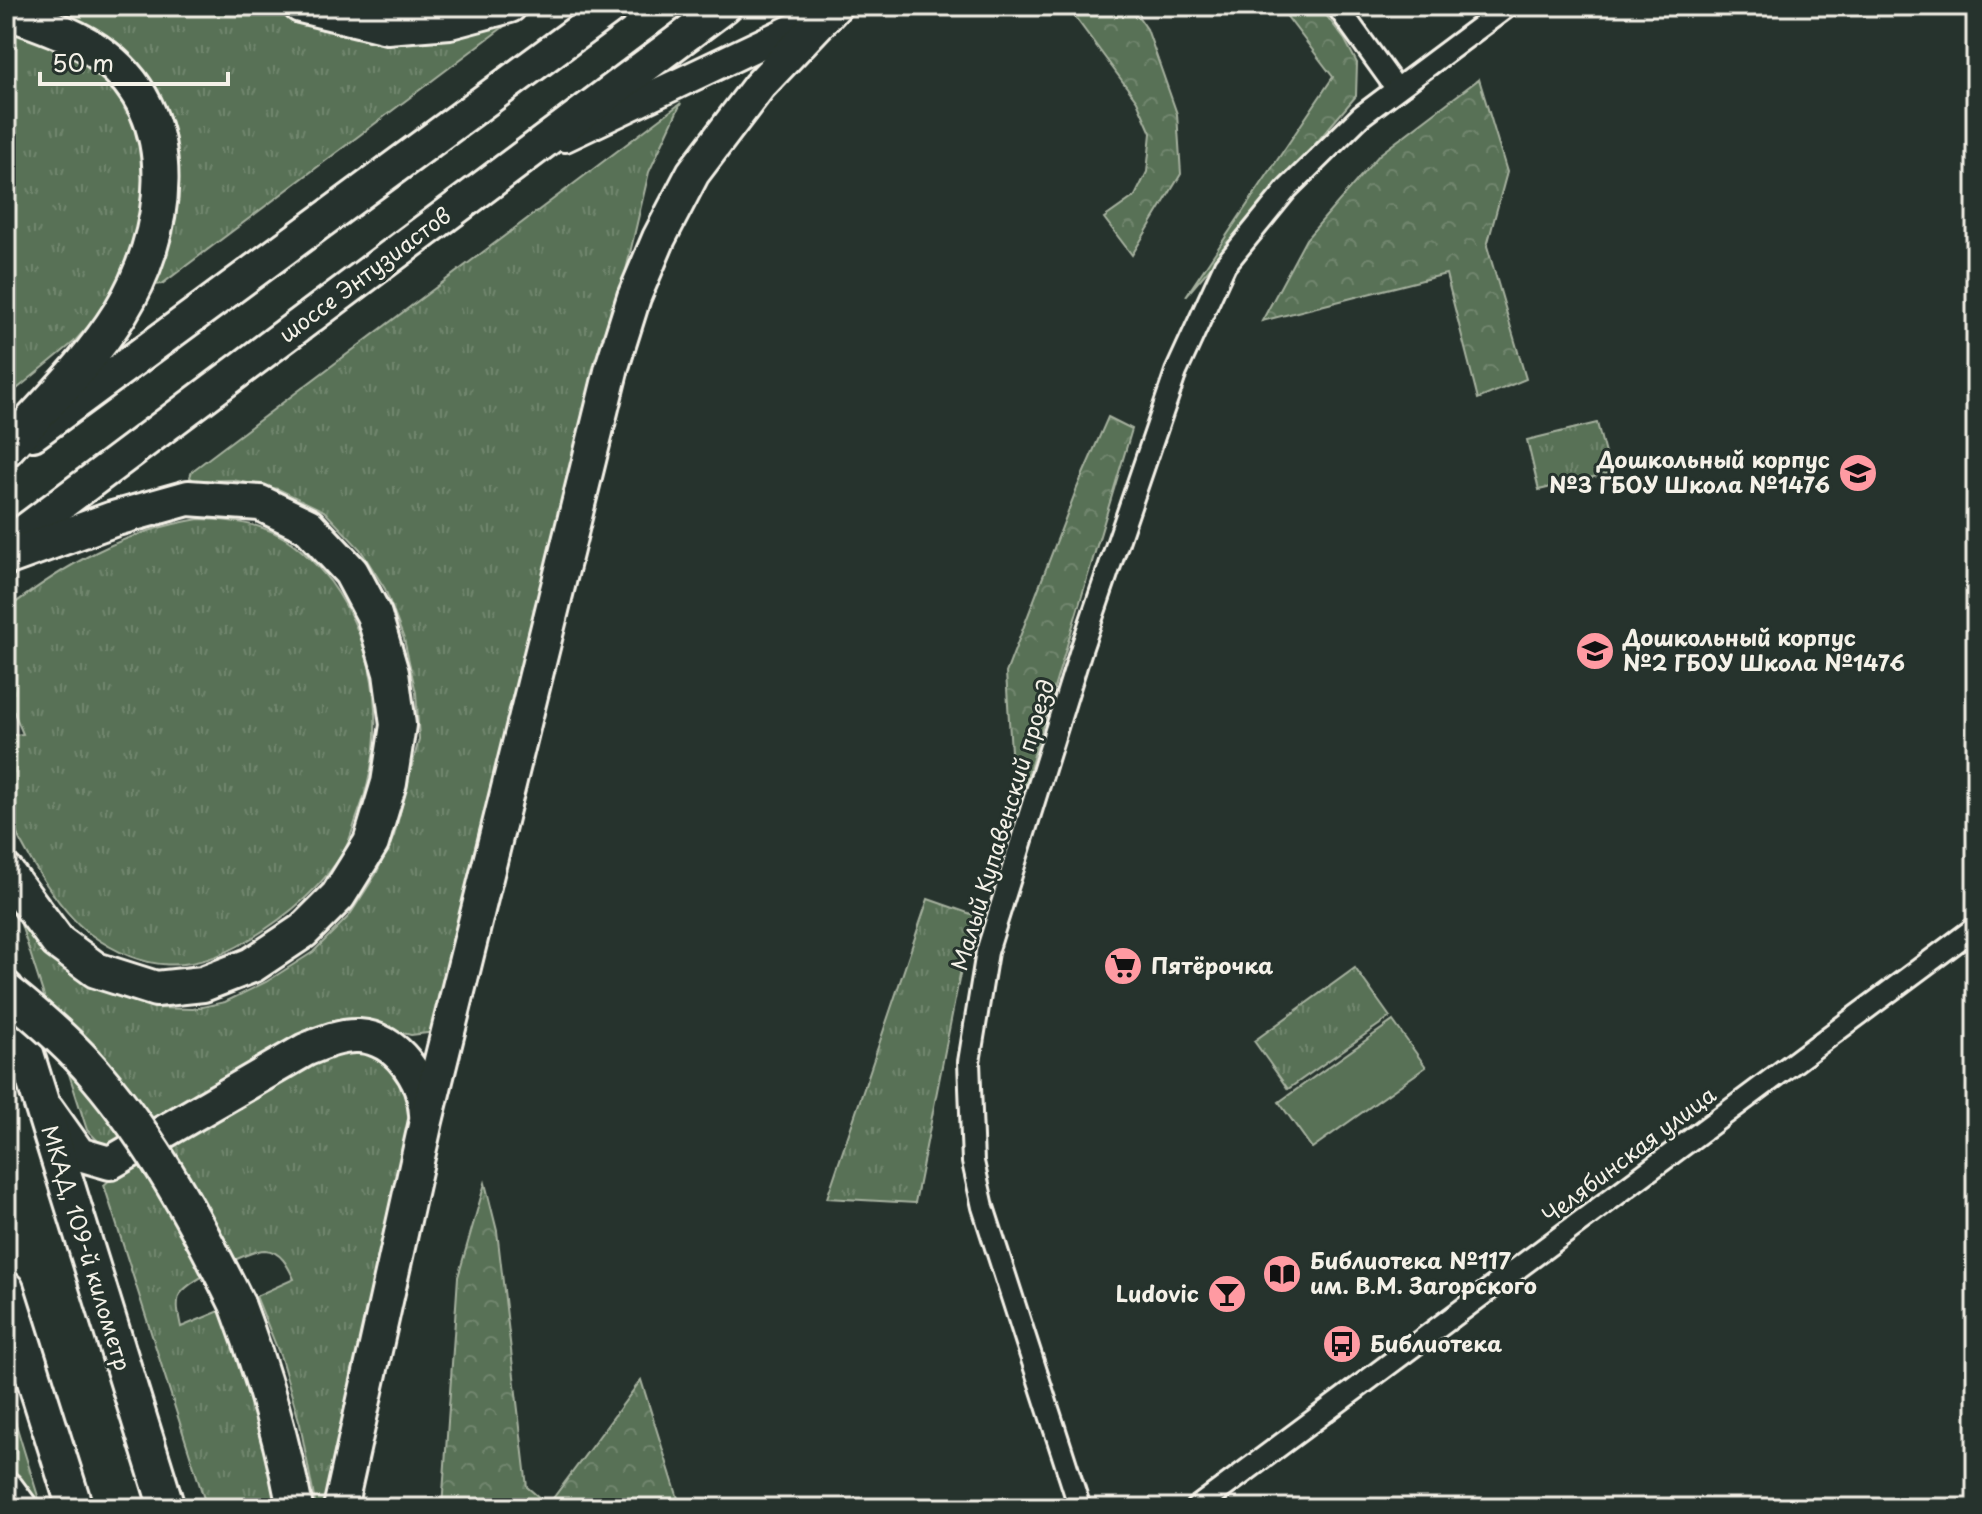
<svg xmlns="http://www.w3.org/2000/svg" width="1982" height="1514" font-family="'Playpen Sans',sans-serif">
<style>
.grass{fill:url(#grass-tufts);stroke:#a6b19f;stroke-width:2}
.forest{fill:url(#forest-crowns);stroke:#a6b19f;stroke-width:2}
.pitch{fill:#587156;stroke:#a6b19f;stroke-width:2}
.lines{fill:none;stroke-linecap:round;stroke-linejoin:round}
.minor-casing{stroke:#f4f1e8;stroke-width:26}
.secondary-casing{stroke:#f4f1e8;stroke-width:34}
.primary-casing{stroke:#f4f1e8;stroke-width:38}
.trunk-casing{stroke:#f4f1e8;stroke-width:40}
.minor{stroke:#26332d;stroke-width:20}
.secondary{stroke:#26332d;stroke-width:28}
.primary{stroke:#26332d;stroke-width:32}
.trunk{stroke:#26332d;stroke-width:34}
.trunk-bridge-casing{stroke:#f4f1e8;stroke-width:40;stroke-linecap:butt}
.trunk-bridge{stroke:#26332d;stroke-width:34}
.labels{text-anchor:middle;stroke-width:6;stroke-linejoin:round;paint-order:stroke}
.street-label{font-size:22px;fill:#f4f1e8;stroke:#26332d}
.poi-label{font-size:22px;font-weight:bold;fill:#f4f1e8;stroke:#26332d;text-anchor:start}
</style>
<defs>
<pattern id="grass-tufts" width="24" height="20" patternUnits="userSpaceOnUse" patternTransform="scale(2)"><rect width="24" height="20" fill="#587156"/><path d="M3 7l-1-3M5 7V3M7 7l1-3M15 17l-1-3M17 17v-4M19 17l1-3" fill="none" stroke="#71866e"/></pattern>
<pattern id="forest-crowns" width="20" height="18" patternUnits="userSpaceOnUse" patternTransform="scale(2)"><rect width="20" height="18" fill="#587156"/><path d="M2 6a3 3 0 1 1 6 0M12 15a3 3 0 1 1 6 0" fill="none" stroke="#71866e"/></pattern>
</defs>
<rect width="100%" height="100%" fill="#26332d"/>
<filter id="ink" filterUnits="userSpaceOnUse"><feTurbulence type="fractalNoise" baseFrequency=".0125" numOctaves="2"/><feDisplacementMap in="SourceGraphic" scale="16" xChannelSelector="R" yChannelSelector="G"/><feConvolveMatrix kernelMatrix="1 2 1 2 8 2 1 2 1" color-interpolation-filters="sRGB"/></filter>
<g filter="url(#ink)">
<g class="grass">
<path d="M 35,6 L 277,6 L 300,14 L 514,19 L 162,284 L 155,285 L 151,281 L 172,143 Z"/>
<path d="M 6,24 L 104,72 L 143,128 L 144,234 L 105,308 L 74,342 L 6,398 Z"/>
<path d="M 681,103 L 649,172 L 604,364 L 435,1032 L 411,1035 L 368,1025 L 119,1146 L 104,1147 L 87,1130 L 16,909 L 83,980 L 117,996 L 156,1008 L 193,1009 L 225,1002 L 266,982 L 313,952 L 349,916 L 376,874 L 394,836 L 419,739 L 416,693 L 404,639 L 385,589 L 360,549 L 324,511 L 278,489 L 233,480 L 194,481 L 190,477 L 192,471 Z"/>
<path d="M 1597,423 L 1610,473 L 1539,490 L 1527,440 Z"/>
<path d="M 199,519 C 228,520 255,522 281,536 C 300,546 317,565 330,581 C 380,650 388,738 357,817 C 353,828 350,841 344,851 C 321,890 285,918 247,941 C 190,975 143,972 90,934 C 60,912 13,839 6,803 C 2,782 6,757 6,736 L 23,734 L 13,710 L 6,705 L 6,610 C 66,564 124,531 199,519 Z"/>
<path d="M 928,899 L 977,916 L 963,959 L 915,1203 L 827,1198 Z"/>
<path d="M 1355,968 L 1390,1017 L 1288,1089 L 1254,1041 Z"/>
<path d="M 350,1047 L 387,1060 L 405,1082 L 415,1111 L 332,1485 L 323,1508 L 316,1508 L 300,1424 L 281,1358 L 256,1296 L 294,1279 C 288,1266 281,1251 265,1250 C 249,1250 185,1282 179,1296 C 176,1306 179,1317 181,1327 L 222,1310 L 264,1436 L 277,1508 L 207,1508 L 104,1185 L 120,1171 L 312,1058 Z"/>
<path d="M 6,1392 L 41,1506 L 6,1461 Z"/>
</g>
<g class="forest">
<path d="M 1067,6 L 1131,6 L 1147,29 L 1177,114 L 1181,174 L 1132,255 L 1104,218 L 1135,196 L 1147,172 L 1151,133 L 1137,101 Z"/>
<path d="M 1279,6 L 1319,6 L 1345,40 L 1357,63 L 1356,96 L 1186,296 L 1333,77 Z"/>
<path d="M 1479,79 L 1507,172 L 1487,246 L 1526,379 L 1478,399 L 1446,274 L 1262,321 L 1306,239 L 1380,154 Z"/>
<path d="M 1108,417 L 1132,429 L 1025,785 L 1013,783 L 1006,673 L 1077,488 Z"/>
<path d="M 485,1183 L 497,1231 L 527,1487 L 548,1505 L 641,1380 L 681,1508 L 442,1508 L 458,1277 Z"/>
</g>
<path class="pitch" d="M 1393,1021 L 1426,1067 L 1312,1148 L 1279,1102 Z"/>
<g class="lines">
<g class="minor-casing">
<g id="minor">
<path d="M 1337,6 L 1396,88"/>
<path d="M 1080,1508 L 983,1207 L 973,1162 L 969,1062 L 987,952 L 1081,650 L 1176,372 L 1225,265 L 1287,189 L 1361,116 L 1508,6"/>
<path d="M 1196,1508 L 1976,927"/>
</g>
</g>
<g class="secondary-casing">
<path id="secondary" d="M 565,137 L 824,14"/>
</g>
<g class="primary-casing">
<g id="primary">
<path d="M 300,6 L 387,27 L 450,22 L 510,6"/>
<path d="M 33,434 L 613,6"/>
<path d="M 6,545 L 725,6"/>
<path d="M 47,1109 L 79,1154 L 110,1163 L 305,1050 C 322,1043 340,1035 359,1036 C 397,1038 424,1079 426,1114"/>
<path d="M 340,1508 L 426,1121 L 612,367 L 634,297 L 659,238 L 693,173 L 759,86 L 835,6"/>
</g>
</g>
<g class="trunk-casing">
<g id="trunk">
<path d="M 6,11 C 39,23 77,35 105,57 C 186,120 167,237 120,313 C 89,363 44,406 6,449"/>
<path d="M 6,558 L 113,519 L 188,498 L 260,503 L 308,526 L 351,572 L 374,615 L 391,673 L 398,725 L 389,783 L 371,843 L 338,896 L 303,931 L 252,965 L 203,984 L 156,989 L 96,970 L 58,942 L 6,872"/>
<path d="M 6,989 L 167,1508"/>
<path d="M 6,1289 L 75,1508"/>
<path d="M 237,1304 C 263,1373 281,1435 295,1508"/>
<path d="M 6,1489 L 20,1508"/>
</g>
</g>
<use href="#minor" class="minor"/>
<use href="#secondary" class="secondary"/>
<use href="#primary" class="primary"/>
<use href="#trunk" class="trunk"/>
<g class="trunk-bridge-casing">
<path id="trunk-bridge" d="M 6,991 C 37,1016 70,1044 96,1075 C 154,1143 197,1223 237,1304"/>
</g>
<use href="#trunk-bridge" class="trunk-bridge"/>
</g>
</g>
<defs>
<g id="school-disc" transform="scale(2)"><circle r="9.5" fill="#ff9aa2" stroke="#26332d"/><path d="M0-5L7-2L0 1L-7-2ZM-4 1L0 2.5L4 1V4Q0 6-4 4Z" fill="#111"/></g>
<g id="supermarket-disc" transform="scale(2)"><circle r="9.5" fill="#ff9aa2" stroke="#26332d"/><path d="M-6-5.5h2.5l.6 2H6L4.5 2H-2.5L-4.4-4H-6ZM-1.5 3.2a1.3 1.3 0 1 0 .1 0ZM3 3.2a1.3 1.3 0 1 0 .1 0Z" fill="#111"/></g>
<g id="library-disc" transform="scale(2)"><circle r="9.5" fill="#ff9aa2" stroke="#26332d"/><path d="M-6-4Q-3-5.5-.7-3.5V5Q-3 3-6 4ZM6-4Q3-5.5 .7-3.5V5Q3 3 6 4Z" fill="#111"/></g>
<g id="bar-disc" transform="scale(2)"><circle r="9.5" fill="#ff9aa2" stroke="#26332d"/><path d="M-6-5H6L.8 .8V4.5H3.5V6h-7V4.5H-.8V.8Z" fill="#111"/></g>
<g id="bus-disc" transform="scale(2)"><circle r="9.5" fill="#ff9aa2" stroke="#26332d"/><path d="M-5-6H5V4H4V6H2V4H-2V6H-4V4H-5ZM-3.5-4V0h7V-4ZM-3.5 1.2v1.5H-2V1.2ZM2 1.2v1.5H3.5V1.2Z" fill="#111"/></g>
</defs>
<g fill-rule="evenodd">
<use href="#school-disc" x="1858" y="473"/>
<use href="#school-disc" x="1595" y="651"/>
<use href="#supermarket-disc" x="1123" y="966"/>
<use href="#library-disc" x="1282" y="1274"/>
<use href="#bar-disc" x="1227" y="1294"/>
<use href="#bus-disc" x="1342" y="1344"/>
</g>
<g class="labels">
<g class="street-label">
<text transform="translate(365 275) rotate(-37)" y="8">шоссе Энтузиастов</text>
<text transform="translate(1003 825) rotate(-73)" y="8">Малый Купавенский проезд</text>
<text transform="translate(1629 1155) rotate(-37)" y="8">Челябинская улица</text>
<text transform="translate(86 1248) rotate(73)" y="8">МКАД, 109-й километр</text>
</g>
<g class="poi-label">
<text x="1830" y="468" text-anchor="end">Дошкольный корпус<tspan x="1830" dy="25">№3 ГБОУ Школа №1476</tspan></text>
<text x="1623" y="646">Дошкольный корпус<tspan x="1623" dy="25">№2 ГБОУ Школа №1476</tspan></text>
<text x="1151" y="974">Пятёрочка</text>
<text x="1310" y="1269">Библиотека №117<tspan x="1310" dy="25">им. В.М. Загорского</tspan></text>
<text x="1199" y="1302" text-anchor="end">Ludovic</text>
<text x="1370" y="1352">Библиотека</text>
</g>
</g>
<rect width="1982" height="1514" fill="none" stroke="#26332d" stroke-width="32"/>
<rect x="16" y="16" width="1950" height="1482" fill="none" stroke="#f4f1e8" stroke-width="3" filter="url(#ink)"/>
<path d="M40 72v12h188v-12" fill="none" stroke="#f4f1e8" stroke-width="4"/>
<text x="52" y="72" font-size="24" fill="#f4f1e8" stroke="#26332d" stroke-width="6" paint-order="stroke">50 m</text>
</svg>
